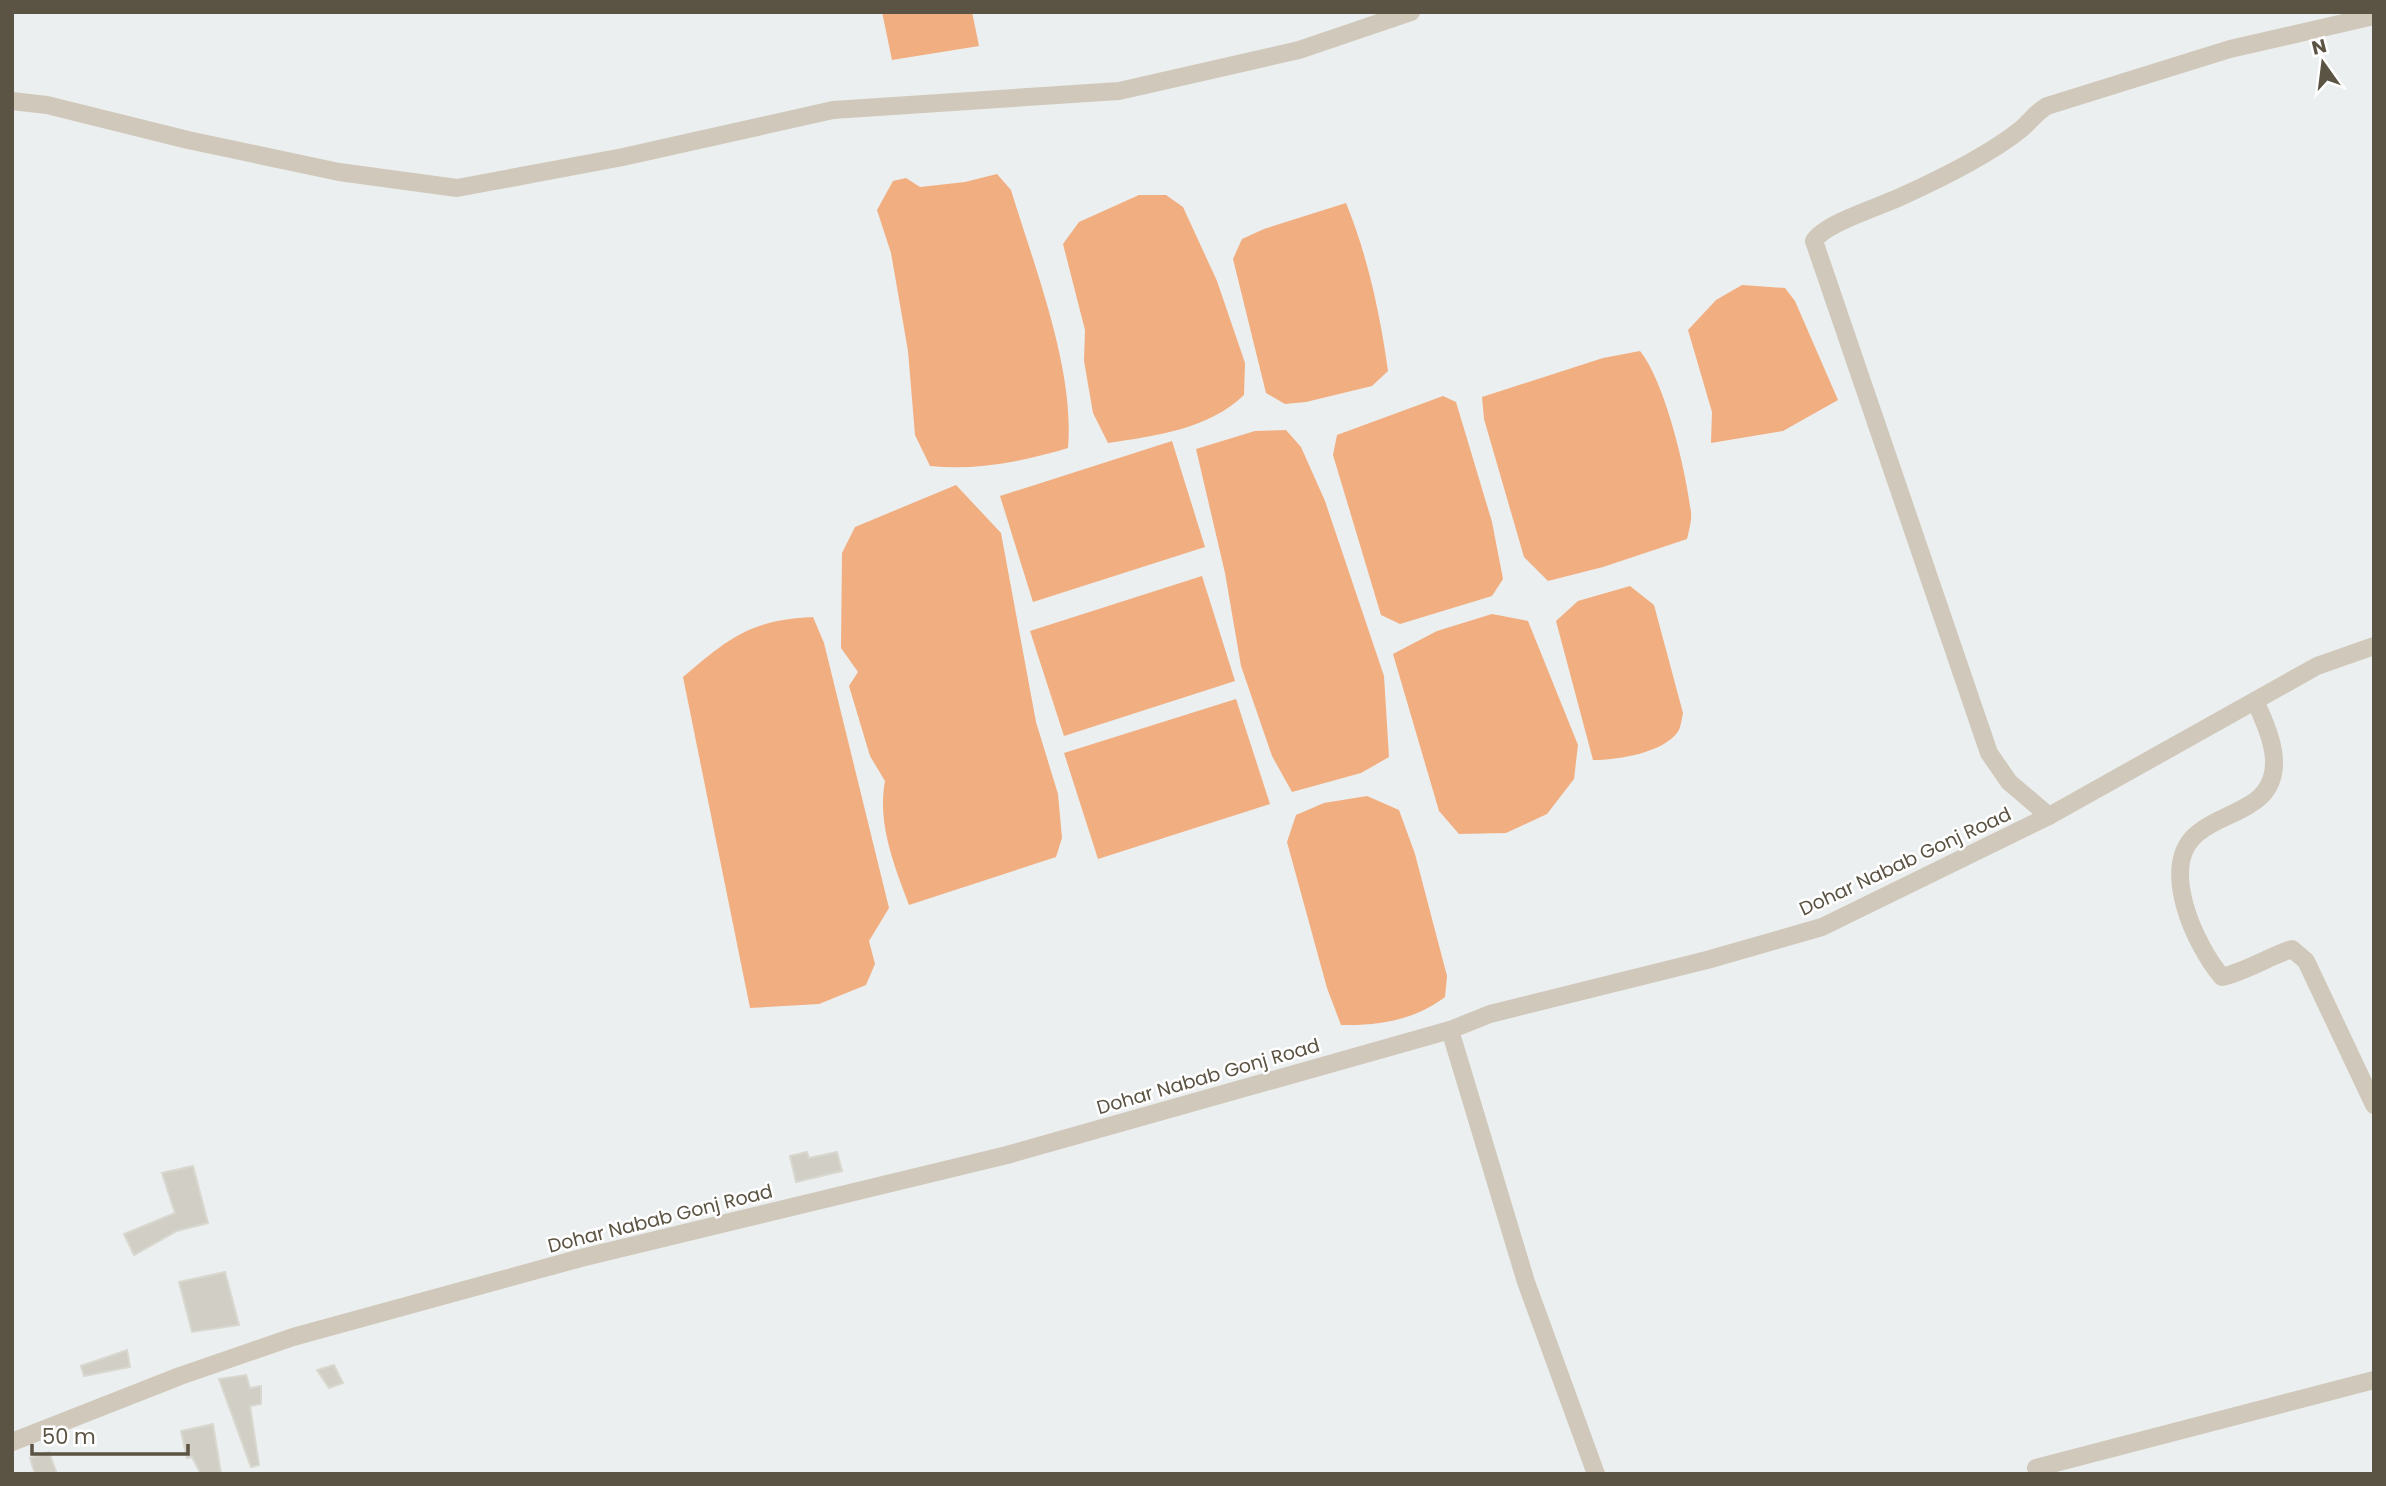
<svg xmlns="http://www.w3.org/2000/svg" width="2386" height="1486" font-family="Poppins,sans-serif">
<style>
.water{fill:#f1ae80}
.building{fill:#d0cec5;stroke:#d9d8d0;stroke-width:2}
.lines{fill:none;stroke-linecap:round;stroke-linejoin:round}
.minor{stroke:#d0c9bb;stroke-width:18}
.labels{text-anchor:middle;stroke-width:5;stroke-linejoin:round;paint-order:stroke}
.street-label{font-size:19px;fill:#5b5343;stroke:#fff}
</style>
<rect width="100%" height="100%" fill="#ecefef"/>
<g class="water">
<path d="M 882,12 L 972,12 L 979,46 L 892,60 Z"/>
<path d="M 997,174 L 1011,190 C 1034,266 1075,369 1068,448 C 1025,461 976,471 930,466 L 915,435 L 908,351 L 891,253 L 877,210 L 893,181 L 906,178 L 920,187 L 965,182 Z"/>
<path d="M 1139,195 L 1166,195 L 1183,207 L 1217,281 L 1245,363 L 1244,395 C 1209,429 1155,436 1108,443 L 1093,413 L 1084,361 L 1085,330 L 1063,244 L 1079,222 Z"/>
<path d="M 1346,203 C 1368,257 1380,314 1388,371 L 1372,386 L 1306,402 L 1285,404 L 1266,393 L 1233,259 L 1242,239 L 1264,229 Z"/>
<path d="M 1742,285 L 1785,288 L 1795,301 L 1838,400 L 1783,431 L 1711,443 L 1712,412 L 1688,330 L 1716,300 Z"/>
<path d="M 1640,351 C 1665,382 1686,470 1691,512 C 1692,520 1689,530 1687,539 L 1603,567 L 1548,581 L 1524,557 L 1484,419 L 1482,397 L 1603,358 Z"/>
<path d="M 1443,396 L 1456,402 L 1492,522 L 1503,579 L 1492,596 L 1400,624 L 1381,615 L 1333,455 L 1337,435 Z"/>
<path d="M 1286,430 L 1301,447 L 1325,501 L 1384,676 L 1389,757 L 1361,773 L 1292,792 L 1272,756 L 1241,666 L 1225,573 L 1196,449 L 1255,431 Z"/>
<path d="M 1172,441 L 1205,547 L 1033,602 L 1000,496 Z"/>
<path d="M 956,485 L 1001,533 L 1036,722 L 1058,794 L 1062,838 L 1056,857 L 909,905 C 894,865 877,823 885,781 L 870,756 L 849,686 L 858,672 L 841,648 L 842,553 L 855,527 Z"/>
<path d="M 1202,576 L 1235,681 L 1064,736 L 1030,631 Z"/>
<path d="M 1630,586 L 1654,605 L 1683,713 C 1682,718 1681,725 1679,730 C 1665,753 1617,760 1593,760 L 1556,621 L 1578,601 Z"/>
<path d="M 1492,614 L 1528,621 L 1578,745 L 1574,779 L 1547,814 L 1506,833 L 1459,834 L 1439,811 L 1393,654 L 1437,631 Z"/>
<path d="M 813,617 L 824,643 L 889,908 L 869,941 L 875,964 L 866,985 L 819,1004 L 750,1008 L 683,677 C 729,638 750,620 813,617 Z"/>
<path d="M 1236,699 L 1270,804 L 1098,859 L 1064,753 Z"/>
<path d="M 1367,796 L 1399,810 L 1415,854 L 1447,976 L 1445,997 C 1415,1020 1378,1026 1341,1025 L 1327,988 L 1287,842 L 1296,815 L 1324,803 Z"/>
</g>
<g class="building">
<path d="M 807,1152 L 809,1158 L 837,1152 L 842,1171 L 796,1182 L 790,1156 Z"/>
<path d="M 193,1166 L 208,1223 L 177,1231 L 134,1255 L 124,1234 L 175,1213 L 162,1173 Z"/>
<path d="M 225,1272 L 239,1325 L 192,1332 L 179,1282 Z"/>
<path d="M 127,1350 L 130,1367 L 84,1376 L 81,1366 Z"/>
<path d="M 334,1365 L 343,1383 L 329,1388 L 317,1370 Z"/>
<path d="M 246,1375 L 250,1388 L 261,1386 L 261,1404 L 250,1406 L 259,1465 L 251,1467 L 219,1379 Z"/>
<path d="M 213,1424 L 221,1474 L 201,1474 L 192,1457 L 187,1458 L 181,1431 Z"/>
<path d="M 49,1452 L 57,1474 L 35,1474 L 30,1458 Z"/>
</g>
<g class="lines">
<g class="minor">
<path d="M 12,101 L 47,105 L 188,140 L 339,172 L 457,188 L 623,157 L 833,110 L 1119,91 L 1299,50 L 1411,12"/>
<path d="M 2255,701 C 2271,734 2291,781 2249,805 C 2233,815 2212,821 2198,833 C 2157,865 2196,947 2222,977 C 2247,971 2268,957 2292,949 L 2306,961 L 2374,1105"/>
<path d="M 2049,816 L 2009,782 L 1989,753 L 1814,241 C 1824,224 1878,207 1898,198 C 1938,180 1986,157 2020,130 C 2030,122 2035,113 2047,106 L 2230,49 L 2374,16"/>
<path d="M 1450,1030 L 1526,1282 L 1596,1474"/>
<path d="M 12,1442 L 180,1376 L 293,1337 L 581,1258 L 1007,1155 L 1450,1030 L 1490,1014 L 1707,960 L 1822,927 L 2049,816 L 2317,666 L 2374,646"/>
<path d="M 2036,1468 L 2374,1380"/>
</g>
</g>
<g class="labels">
<g class="street-label">
<text transform="translate(1905 861) rotate(-25)" y="7">Dohar Nabab Gonj Road</text>
<text transform="translate(1208 1076) rotate(-16)" y="7">Dohar Nabab Gonj Road</text>
<text transform="translate(660 1218) rotate(-14)" y="7">Dohar Nabab Gonj Road</text>
</g>
</g>
<rect width="2386" height="1486" fill="none" stroke="#5b5343" stroke-width="28"/>
<g transform="translate(2323 63) rotate(346)" stroke="#ffffff" stroke-width="5" paint-order="stroke">
<path d="M0-5L12 26L0 18L-12 26Z" fill="#5b5343"/>
<text y="-10" font-size="19" font-weight="bold" text-anchor="middle" fill="#5b5343">N</text>
</g>
<path d="M32 1444v10h156v-10" fill="none" stroke="#5b5343" stroke-width="3.5"/>
<text x="42" y="1444" font-size="21" fill="#5b5343" stroke="#ffffff" stroke-width="5" paint-order="stroke">50 m</text>
</svg>
